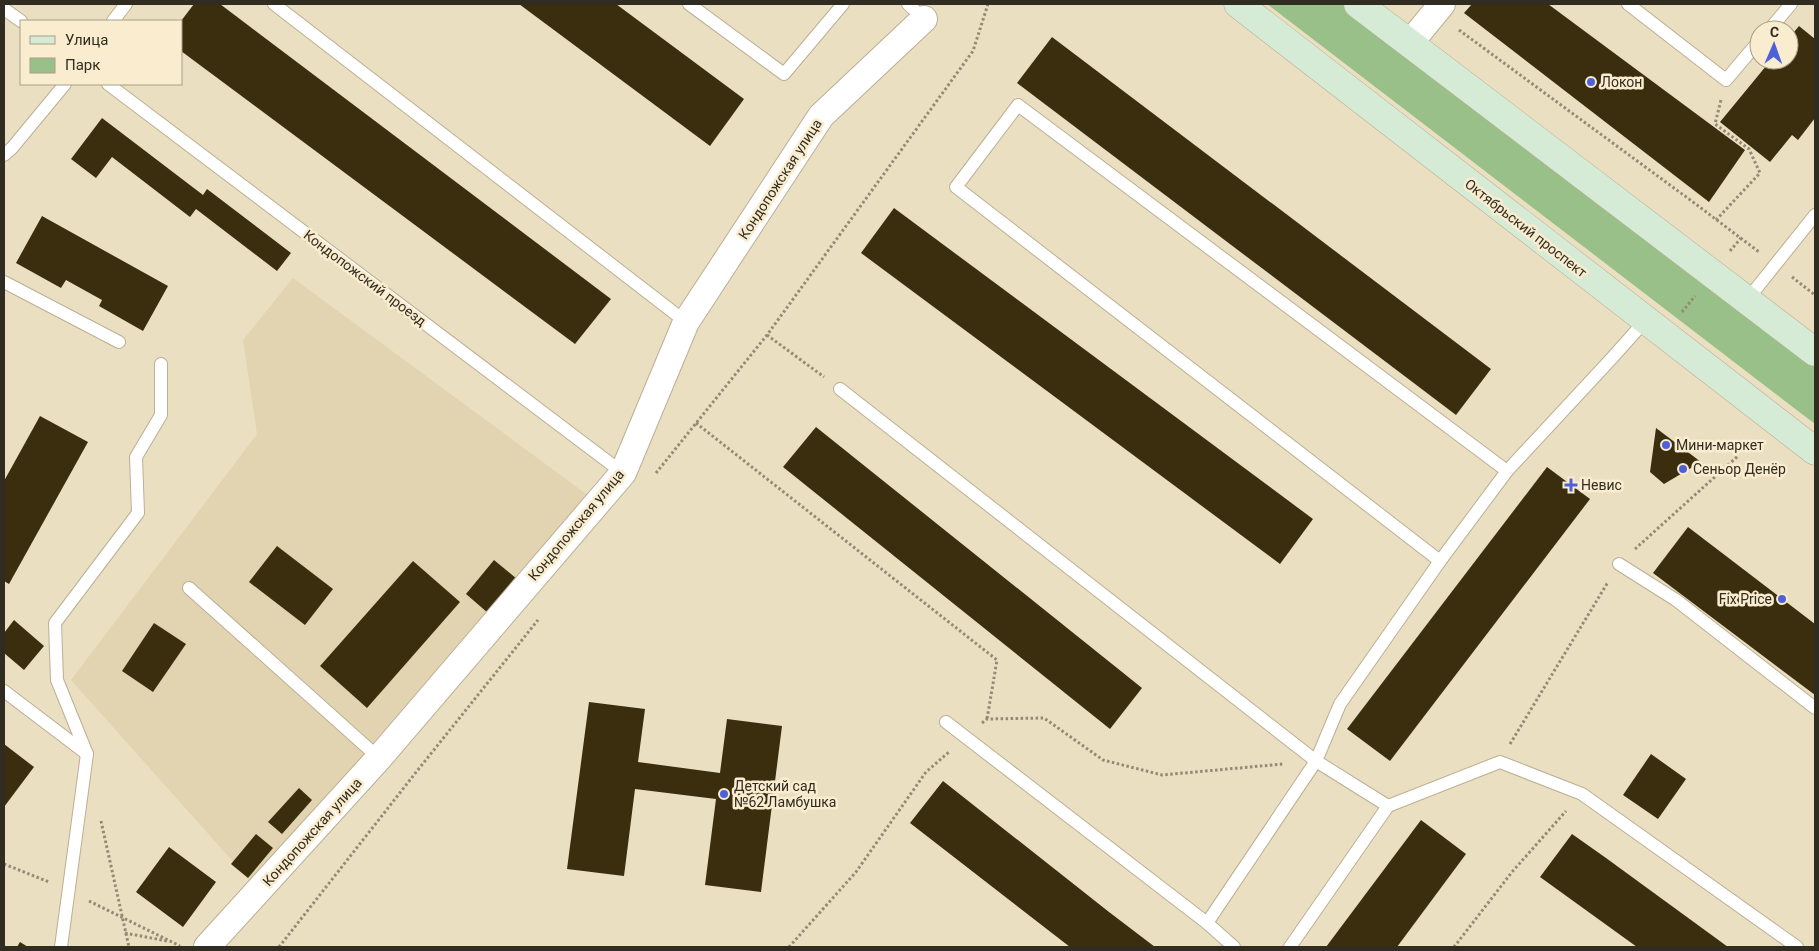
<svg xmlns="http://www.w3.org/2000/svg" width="1819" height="951" font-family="Roboto,sans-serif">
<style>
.built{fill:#e2d4b0}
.green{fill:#9ac089}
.building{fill:#3b2e0e}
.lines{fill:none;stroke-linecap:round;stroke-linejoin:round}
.lane-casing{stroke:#bbaf94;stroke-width:14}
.street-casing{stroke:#bbaf94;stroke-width:28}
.secondary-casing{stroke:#bbaf94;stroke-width:29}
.path{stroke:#938a76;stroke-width:3;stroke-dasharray:2.5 2.5;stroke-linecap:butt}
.lane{stroke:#fff;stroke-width:12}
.street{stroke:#fff;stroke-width:26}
.secondary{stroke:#d6ebd5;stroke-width:28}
.poi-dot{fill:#4f61d7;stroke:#f9eccf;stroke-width:2}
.labels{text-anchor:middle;stroke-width:5;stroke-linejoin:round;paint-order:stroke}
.poi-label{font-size:14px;fill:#312c21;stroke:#f9eccf;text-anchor:start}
.street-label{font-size:14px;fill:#312c21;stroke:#f9eccf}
</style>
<rect width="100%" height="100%" fill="#ebdfc2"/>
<path class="built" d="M 293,278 L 593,499 L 253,884 L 71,680 L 257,434 L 243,340 Z"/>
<path class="green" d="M 1267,4 L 1356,4 L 1815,359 L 1815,424 Z"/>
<g class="building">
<path d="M 194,4 L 220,4 L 611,299 L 575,344 L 181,51 L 181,21 Z"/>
<path d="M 519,4 L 616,4 L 744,99 L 710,146 Z"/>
<path d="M 1472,4 L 1548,4 L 1745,150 L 1709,202 L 1464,13 Z"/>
<path d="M 1799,26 L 1815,39 L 1815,118 L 1798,140 L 1792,135 L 1770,162 L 1720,122 L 1771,60 L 1789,60 L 1789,38 Z"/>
<path d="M 1052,37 L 1491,369 L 1456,415 L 1017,83 Z"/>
<path d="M 102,118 L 203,195 L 207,189 L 291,253 L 277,271 L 196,209 L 190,217 L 112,157 L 96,178 L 71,159 Z"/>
<path d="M 894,208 L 1313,519 L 1280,564 L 861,253 Z"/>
<path d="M 42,216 L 168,286 L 143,331 L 99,306 L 102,300 L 66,280 L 61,288 L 16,263 Z"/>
<path d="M 40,416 L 88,442 L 9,584 L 4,581 L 4,481 Z"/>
<path d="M 816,427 L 1142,688 L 1110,729 L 783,467 Z"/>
<path d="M 1656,428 L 1701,462 L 1664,484 L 1650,472 Z"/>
<path d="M 1547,467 L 1590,499 L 1390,761 L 1347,729 Z"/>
<path d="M 1688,527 L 1815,624 L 1815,695 L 1653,573 Z"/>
<path d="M 277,546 L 333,589 L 305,625 L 249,582 Z"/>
<path d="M 494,560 L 517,579 L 488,613 L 466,594 Z"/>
<path d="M 413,561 L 460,602 L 367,708 L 320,666 Z"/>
<path d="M 14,620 L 44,646 L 24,670 L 4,653 L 4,633 Z"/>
<path d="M 154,623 L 186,644 L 153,692 L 122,671 Z"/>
<path d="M 589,702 L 645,709 L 638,762 L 720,773 L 727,719 L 782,726 L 761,892 L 705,885 L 716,799 L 635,789 L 624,876 L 567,869 Z"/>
<path d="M 4,744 L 34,767 L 4,807 Z"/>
<path d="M 1651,754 L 1686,779 L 1658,819 L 1623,795 Z"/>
<path d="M 943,781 L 1109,912 L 1155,947 L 1070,947 L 910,823 Z"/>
<path d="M 299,788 L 312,800 L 282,834 L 268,822 Z"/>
<path d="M 1421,820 L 1466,854 L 1397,947 L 1326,947 Z"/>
<path d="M 256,834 L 273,848 L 248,878 L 231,864 Z"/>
<path d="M 1572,834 L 1606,858 L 1728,947 L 1637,947 L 1540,877 Z"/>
<path d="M 169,847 L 216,882 L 183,927 L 136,892 Z"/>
<path d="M 20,942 L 28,947 L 17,947 Z"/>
</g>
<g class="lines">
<g class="lane-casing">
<g id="lane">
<path d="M 274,4 L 686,322"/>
<path d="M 689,4 L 784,74 L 843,4"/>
<path d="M 908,4 L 924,19"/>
<path d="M 1628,4 L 1726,80 L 1759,41"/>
<path d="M 4,9 L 21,21"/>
<path d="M 113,21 L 126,4"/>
<path d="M 1769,30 L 1791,4"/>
<path d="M 108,84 L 623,473"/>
<path d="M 4,155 L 12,148 L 65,84"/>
<path d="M 4,282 L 119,342"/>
<path d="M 1747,300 L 1815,215"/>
<path d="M 840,389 L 1316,761 L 1388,806 L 1290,947"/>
<path d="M 1440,561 L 956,187 L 1018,105 L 1507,471"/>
<path d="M 1619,564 L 1676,600 L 1815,708"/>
<path d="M 189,588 L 379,758"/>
<path d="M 4,691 L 87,754"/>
<path d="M 946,722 L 1207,923 L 1316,761 L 1340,704 L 1440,561 L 1507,471 L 1612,358 L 1645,321"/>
<path d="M 1388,806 L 1500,762 L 1582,794 L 1797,947"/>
<path d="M 1207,923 L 1234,947"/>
<path d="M 61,947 L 87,754 L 57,680 L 55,623 L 138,513 L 136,457 L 161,415 L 161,364"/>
</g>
</g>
<g class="street-casing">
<g id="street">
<path d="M 1410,43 L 1442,4"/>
<path d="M 207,947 L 379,758 L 623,473 L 686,322 L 821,116 L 924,19"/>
</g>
</g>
<g class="secondary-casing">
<g id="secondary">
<path d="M 1238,4 L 1815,451"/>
<path d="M 1358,4 L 1815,352"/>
</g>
</g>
<g class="path">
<path d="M 1459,30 L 1693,202 L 1759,252"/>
<path d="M 1716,220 L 1760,173 L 1749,149 L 1715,124 L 1721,100"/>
<path d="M 1730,251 L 1741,238"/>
<path d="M 1792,277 L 1815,295"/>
<path d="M 1682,312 L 1695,296"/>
<path d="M 767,335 L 824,377"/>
<path d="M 696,423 L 997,660 L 987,719"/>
<path d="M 656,473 L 767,335 L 973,51 L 988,4"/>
<path d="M 1635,549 L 1738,456"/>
<path d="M 982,723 L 987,719 L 1044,718 L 1103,760 L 1162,775 L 1283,764"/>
<path d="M 1510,744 L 1608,582"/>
<path d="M 101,821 L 129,947"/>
<path d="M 4,864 L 49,882"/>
<path d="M 89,901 L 180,946"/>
<path d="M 125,933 L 167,941"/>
<path d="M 279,947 L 417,771 L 538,620"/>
<path d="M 789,947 L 856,872 L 926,772 L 949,752"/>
<path d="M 1454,947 L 1512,872 L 1566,811"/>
</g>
<use href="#lane" class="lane"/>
<use href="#street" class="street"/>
<use href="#secondary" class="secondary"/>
</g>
<g class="poi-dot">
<circle cx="1591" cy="82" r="5"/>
<circle cx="1666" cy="445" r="5"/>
<circle cx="1683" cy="469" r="5"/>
<path d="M1568.5 477.5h5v5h5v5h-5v5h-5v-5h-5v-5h5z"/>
<circle cx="1782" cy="599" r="5"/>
<circle cx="724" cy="794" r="5"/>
</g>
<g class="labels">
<g class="poi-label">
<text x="1601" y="87">Локон</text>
<text x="1676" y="450">Мини-маркет</text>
<text x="1693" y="474">Сеньор Денёр</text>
<text x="1581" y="490">Невис</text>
<text x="1772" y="604" text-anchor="end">Fix Price</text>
<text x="734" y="791">Детский сад<tspan x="734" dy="16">№62 Ламбушка</tspan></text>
</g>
<g class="street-label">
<text transform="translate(780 179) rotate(-57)" y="5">Кондопожская улица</text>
<text transform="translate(1526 228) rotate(38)" y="5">Октябрьский проспект</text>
<text transform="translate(365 278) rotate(37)" y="5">Кондопожский проезд</text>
<text transform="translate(576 525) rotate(-50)" y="5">Кондопожская улица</text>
<text transform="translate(312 832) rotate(-48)" y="5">Кондопожская улица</text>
</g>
</g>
<rect width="1819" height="951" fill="none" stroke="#312c21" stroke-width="10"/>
<rect x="20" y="20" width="162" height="65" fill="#f9eccf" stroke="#a99f89"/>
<rect x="30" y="36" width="25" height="8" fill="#d6ebd5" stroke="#a99f89"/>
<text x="65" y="45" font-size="15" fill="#312c21">Улица</text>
<rect x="30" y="58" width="25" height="15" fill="#9ac089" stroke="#a99f89"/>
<text x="65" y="70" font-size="15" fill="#312c21">Парк</text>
<g transform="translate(1774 45) rotate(2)"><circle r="24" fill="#f9eccf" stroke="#a99f89"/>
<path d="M0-4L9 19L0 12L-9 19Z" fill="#4f61d7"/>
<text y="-8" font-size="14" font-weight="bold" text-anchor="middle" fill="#312c21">С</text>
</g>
</svg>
